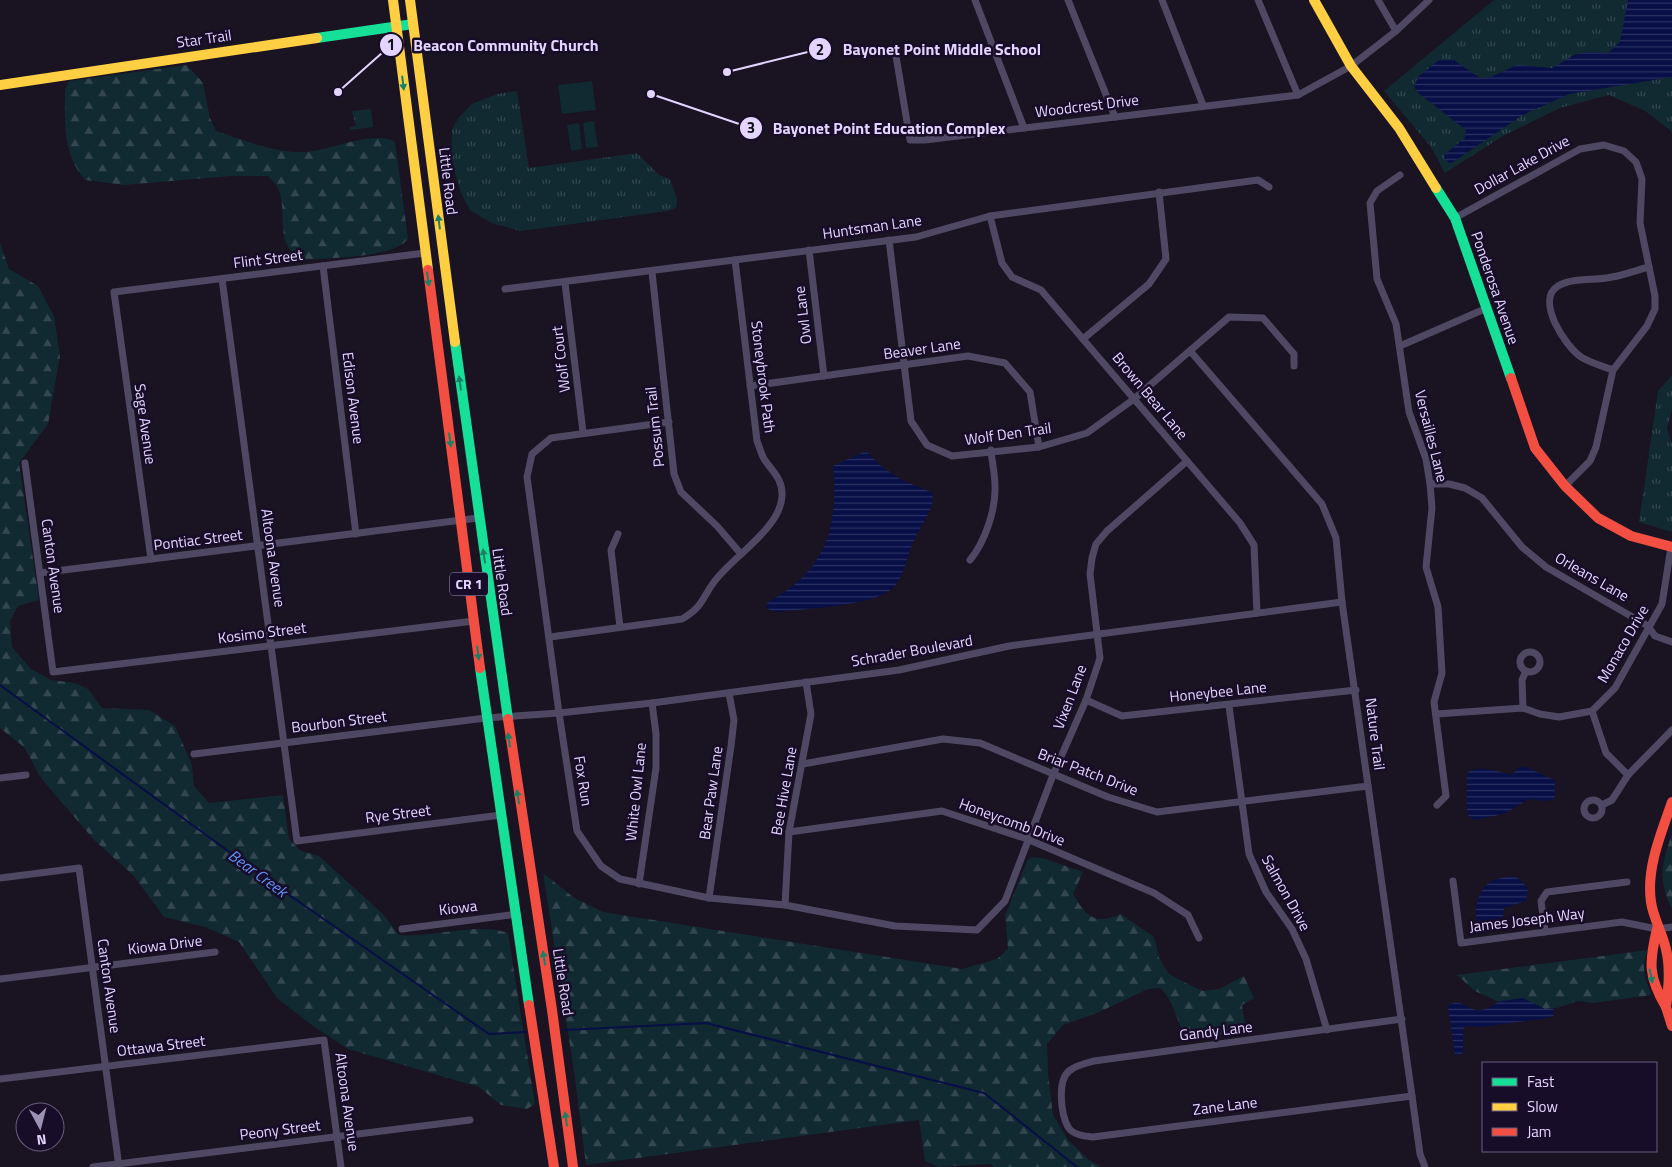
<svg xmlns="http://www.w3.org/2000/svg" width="1672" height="1167" font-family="'Titillium Web',sans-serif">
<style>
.grass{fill:url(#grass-tufts)}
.forest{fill:url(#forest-firs)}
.pitch{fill:#112931}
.water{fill:url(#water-rules)}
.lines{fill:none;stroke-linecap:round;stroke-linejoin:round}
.stream{stroke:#070f46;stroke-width:2}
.street{stroke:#4f4863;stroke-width:7}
.fast{stroke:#16e098;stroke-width:10}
.slow{stroke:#ffcf43;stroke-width:10}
.jam{stroke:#f24e42;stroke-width:10}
.oneway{fill:#178166}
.labels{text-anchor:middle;stroke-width:5;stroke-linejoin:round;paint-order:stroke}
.shield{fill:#180d28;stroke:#a699be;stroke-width:1}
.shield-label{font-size:14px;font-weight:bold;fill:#e3d5ff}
.street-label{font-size:15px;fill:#e3d5ff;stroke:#180d28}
.water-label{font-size:16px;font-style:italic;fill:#6393ff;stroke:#180d28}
.leader{fill:none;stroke:#e3d5ff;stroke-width:2}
.callout-dot{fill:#e3d5ff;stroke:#180d28;stroke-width:2}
.mark-label{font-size:15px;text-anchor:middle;font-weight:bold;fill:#111}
.callout-label{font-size:16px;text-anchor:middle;font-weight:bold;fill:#e3d5ff;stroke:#180d28;stroke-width:5;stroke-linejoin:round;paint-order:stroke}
</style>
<defs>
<pattern id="grass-tufts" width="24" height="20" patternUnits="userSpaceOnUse" patternTransform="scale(1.25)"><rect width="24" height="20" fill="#112931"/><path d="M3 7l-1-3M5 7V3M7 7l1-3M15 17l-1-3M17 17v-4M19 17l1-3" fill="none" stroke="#344750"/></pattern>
<pattern id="forest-firs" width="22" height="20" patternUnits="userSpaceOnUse" patternTransform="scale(1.25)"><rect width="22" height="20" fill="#112931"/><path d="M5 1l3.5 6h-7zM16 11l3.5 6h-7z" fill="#344750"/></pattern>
<pattern id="water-rules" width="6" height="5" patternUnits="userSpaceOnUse" patternTransform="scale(1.25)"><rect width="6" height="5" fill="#070f46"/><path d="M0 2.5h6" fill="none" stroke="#2b3162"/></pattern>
</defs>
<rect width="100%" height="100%" fill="#191322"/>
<g class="grass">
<path d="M 1494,0 L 1672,0 L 1672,134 L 1671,131 L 1645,111 L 1609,95 L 1560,108 L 1503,136 L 1445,173 L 1431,147 L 1384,91 Z"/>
<path d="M 517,91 L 529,168 L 637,153 L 659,175 L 670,179 L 677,199 L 676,208 L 668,211 L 521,231 L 491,223 L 470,210 L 461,193 L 451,158 L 452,129 L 459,117 L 472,104 L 497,94 Z"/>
<path d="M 371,109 L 373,127 L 350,130 L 350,127 L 356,126 L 352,111 Z"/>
<path d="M 1672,375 L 1672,409 L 1667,429 L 1672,444 L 1672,532 L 1639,522 L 1658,391 Z"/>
</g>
<g class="forest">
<path d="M 187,65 L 203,83 L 210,118 L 216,131 C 244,140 274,153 305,152 C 327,151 376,129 395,142 L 408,239 C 392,259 329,257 303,260 C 272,244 289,213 278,188 C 276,184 271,179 268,176 L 231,176 L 124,185 L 85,180 C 62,153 65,122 65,89 L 69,81 Z"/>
<path d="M 0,243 L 9,269 L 38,286 L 54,316 L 60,356 L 48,424 L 19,463 L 39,600 L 18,606 L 10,621 L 12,647 L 31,669 L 51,680 L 75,683 L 88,689 L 102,708 L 149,710 L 175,726 L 192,765 L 194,786 L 209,803 L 283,795 L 289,839 L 301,851 L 319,856 L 383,914 L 399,935 C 434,938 475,922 508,933 L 535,1104 L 527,1109 L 501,1105 L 479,1087 L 348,1049 L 313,1026 L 277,998 L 239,942 L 205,927 L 164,917 L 133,875 L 94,840 L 41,778 L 24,747 L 0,728 Z"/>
<path d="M 1672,833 L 1672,909 C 1657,878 1662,865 1672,833 Z"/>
<path d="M 1031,857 L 1043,858 L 1083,872 L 1073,894 C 1087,918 1095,925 1121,914 L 1154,937 L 1159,958 L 1169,974 L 1188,984 L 1203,991 L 1219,989 L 1244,976 L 1254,998 L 1242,1005 L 1246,1031 L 1189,1039 C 1175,1024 1176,1002 1160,988 L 1148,989 L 1097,1013 L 1063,1025 L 1047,1044 L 1048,1074 L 1053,1115 L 1068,1140 L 1089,1160 L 1102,1167 L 994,1167 L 990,1164 L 938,1167 L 925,1161 L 919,1120 L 586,1165 L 574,1071 L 543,873 L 573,897 L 603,912 L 962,969 L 997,959 L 1008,949 L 1005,916 L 1027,861 Z"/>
<path d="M 1648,950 C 1641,966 1644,979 1652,995 L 1593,1003 L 1578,1001 L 1557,1008 L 1545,1009 L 1522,998 L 1499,1002 L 1475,991 L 1457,975 Z"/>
</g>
<g class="pitch">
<path d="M 592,81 L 596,110 L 562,114 L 558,85 Z"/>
<path d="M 594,121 L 598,147 L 586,148 L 583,123 Z"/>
<path d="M 579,123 L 582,149 L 571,151 L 567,125 Z"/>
</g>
<g class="water">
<path d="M 1628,0 L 1672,0 L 1672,77 L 1569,94 L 1523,115 L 1453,162 L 1449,163 L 1444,158 L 1445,154 L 1465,138 L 1466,130 L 1417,92 L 1414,86 L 1418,77 L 1439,60 L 1454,60 L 1480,78 L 1491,77 L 1517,65 L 1552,68 L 1574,55 L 1586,52 L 1608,53 L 1620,42 Z"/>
<path d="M 866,451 L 882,467 L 902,480 L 933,493 C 934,510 922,523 915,538 C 908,552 904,578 893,588 C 872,607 806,608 777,612 L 767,609 L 767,603 C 825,571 839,530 833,466 Z"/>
<path d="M 1519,767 L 1525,767 L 1555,780 L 1555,799 L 1545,801 L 1529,799 L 1504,814 L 1475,820 C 1472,818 1469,817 1468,815 C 1466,813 1467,779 1467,773 C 1478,764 1499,772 1512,775 Z"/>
<path d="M 1516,876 L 1528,888 L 1526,901 L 1504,908 L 1502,927 L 1498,930 L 1482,929 C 1470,917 1477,888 1492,881 C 1499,877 1509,877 1516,876 Z"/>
<path d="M 1522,998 L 1545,1009 L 1553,1008 L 1554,1015 L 1549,1018 L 1480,1027 L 1466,1026 L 1463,1030 L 1463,1053 L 1455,1056 L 1448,1006 C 1460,997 1465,1008 1476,1010 C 1486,1011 1491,1006 1498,1002 C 1504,1000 1515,1000 1522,998 Z"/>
</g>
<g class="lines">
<g class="stream">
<path d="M 0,685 L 272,883 L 489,1034 L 526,1032"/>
<path d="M 564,1030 L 706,1023 L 984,1093 L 1077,1167"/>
</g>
<g class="street">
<path d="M 975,0 L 1024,128"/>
<path d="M 1068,0 L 1115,117"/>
<path d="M 1162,0 L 1203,105"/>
<path d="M 1258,0 L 1298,95"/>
<path d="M 1378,0 L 1396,31"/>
<path d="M 895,50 L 910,140 L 925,140 L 1298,95 L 1351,66 L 1396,31 L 1429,0"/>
<path d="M 1400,175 L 1377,191 L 1370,203 L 1377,279 L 1396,324 L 1409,412 L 1426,459 L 1430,484 L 1432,508 L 1426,567 L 1438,607 L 1442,673 L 1434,702 L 1446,796 L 1437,805"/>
<path d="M 990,216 L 1002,263 L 1012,277 L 1041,290 L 1240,523 L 1254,545 L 1257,613"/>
<path d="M 1455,218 L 1580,149 L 1604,145 L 1624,151 L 1636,162 L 1642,179 L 1640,223 L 1655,296 L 1655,309 L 1647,326 L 1613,370 L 1596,447 L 1590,461 L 1565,486"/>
<path d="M 889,240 L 911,421 L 927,445 L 952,456 L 1039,447 L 1087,433 L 1134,399 L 1229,317 L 1263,318 L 1294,354 L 1294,366"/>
<path d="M 809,250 L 824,376"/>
<path d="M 323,266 L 356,534"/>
<path d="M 652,272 L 674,474 L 681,492 L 717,526 L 741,554"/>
<path d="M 222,279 L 297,841 L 501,815"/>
<path d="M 565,283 L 583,432"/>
<path d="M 505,289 L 916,237 L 990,216 L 1258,180 L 1269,187"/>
<path d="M 1083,339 L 1149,284 L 1166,259 L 1159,192"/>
<path d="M 1400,346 L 1487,308"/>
<path d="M 1191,352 L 1322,504 L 1336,538 L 1342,602 L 1412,1096 L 1420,1154 L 1425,1167"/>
<path d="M 1613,370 C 1602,366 1591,363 1581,357 C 1565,346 1535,300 1558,286 C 1573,277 1595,281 1612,277 C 1624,275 1637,270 1649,267"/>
<path d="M 750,386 L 968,356 L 1005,363 L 1030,392 L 1039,447"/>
<path d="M 669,422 L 551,438 L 532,454 L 527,477 L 559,713 L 577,831 L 601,866 L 620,879 L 709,898 L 785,905 L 895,926 L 977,930 L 1005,901 L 1053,775 L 1086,700 L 1100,658 L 1090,574 L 1092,558 L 1096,544 L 1107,531 L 1187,461"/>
<path d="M 25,463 L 53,672 L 474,621"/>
<path d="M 1430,484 L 1449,484 L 1465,488 L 1482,498 L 1522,547 L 1546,567 L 1648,626 L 1655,636 L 1672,642"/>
<path d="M 618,534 L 611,550 L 620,627"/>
<path d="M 151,559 L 114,292 L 425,253"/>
<path d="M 970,560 C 985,542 996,509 995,486 C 995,474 992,462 991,450"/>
<path d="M 40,573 L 478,518"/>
<path d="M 550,637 L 682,619 C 703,607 702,598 714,582 C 732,557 781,528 782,496 C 783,479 772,471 764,459 C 761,453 759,446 757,441 L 735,260"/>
<circle cx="1530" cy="662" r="10"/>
<path d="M 1086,700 L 1122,716 L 1356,690"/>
<path d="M 1229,706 L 1249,854 L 1266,892 L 1292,929 L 1306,959 L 1327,1030"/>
<path d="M 1523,708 L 1522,680 L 1526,671"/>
<path d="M 1592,711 L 1606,753 L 1628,775"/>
<path d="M 1436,714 L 1523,708 L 1540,714 L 1559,717 L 1592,711 L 1615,688 L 1662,604 L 1671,547"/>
<path d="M 194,754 L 486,718 L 559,713 L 652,703 L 899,670 L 1009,646 L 1342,602"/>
<path d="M 803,764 L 943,739 L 980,743 L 1108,797 L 1157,812 L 1368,786"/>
<path d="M 0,778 L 26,775"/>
<circle cx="1593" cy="809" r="9"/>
<path d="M 1602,805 L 1612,800 L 1628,775 L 1672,730"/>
<path d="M 789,832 L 942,811 L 1027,839 L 1154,893 L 1188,915 L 1199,938"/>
<path d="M 0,878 L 79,868 L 119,1167"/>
<path d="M 1453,881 L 1461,943 L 1622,922 L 1657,929 L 1672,927"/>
<path d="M 639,884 L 656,768 L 656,734 L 652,703"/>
<path d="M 709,898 L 731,746 L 734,720 L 729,693"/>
<path d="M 785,905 L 789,832 L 811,714 L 806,682"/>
<path d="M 402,929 L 517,914"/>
<path d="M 1545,932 L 1541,901 L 1547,892 L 1627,882"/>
<path d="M 0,979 L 215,952"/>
<path d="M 1402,1019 L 1094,1061 C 1086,1063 1076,1065 1069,1071 C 1057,1081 1061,1114 1068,1127 C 1073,1135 1084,1136 1093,1137 L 1412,1096"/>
<path d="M 0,1079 L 324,1040 L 341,1167"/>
<path d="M 93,1167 L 470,1120"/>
</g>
<g class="fast">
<path d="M 317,38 L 413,24"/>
<path d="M 1436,188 L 1455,218 L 1511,378"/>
<path d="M 455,342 L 508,719"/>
<path d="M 480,668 L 529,1005"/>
</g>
<g class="slow">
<path d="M 393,0 L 428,270"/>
<path d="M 410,0 L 455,342"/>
<path d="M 1314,0 L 1351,66 L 1399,128 L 1436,188"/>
<path d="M 0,85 L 317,38"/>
</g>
<g class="jam">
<path d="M 428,270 L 480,668"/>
<path d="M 1511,378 L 1535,448 L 1565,486 L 1598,518 L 1631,536 L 1672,547"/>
<path d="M 508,719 L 552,1010 L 573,1167"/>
<path d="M 1657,929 C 1649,962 1648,977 1666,1007 C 1669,986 1671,963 1664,942 C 1660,929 1653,916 1651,902 C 1646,868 1661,834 1672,802"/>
<path d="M 529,1005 L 554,1167"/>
<path d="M 1666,1007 L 1672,1026"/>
</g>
</g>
<defs><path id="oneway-solid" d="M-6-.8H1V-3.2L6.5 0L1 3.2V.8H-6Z" transform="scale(1.25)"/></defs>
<g class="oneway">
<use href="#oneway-solid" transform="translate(403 83) rotate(83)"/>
<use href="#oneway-solid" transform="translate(439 222) rotate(-97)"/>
<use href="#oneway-solid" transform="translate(428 279) rotate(82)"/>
<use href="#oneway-solid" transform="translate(460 383) rotate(-98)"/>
<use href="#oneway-solid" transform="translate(450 440) rotate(82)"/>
<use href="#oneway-solid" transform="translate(484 556) rotate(-98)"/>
<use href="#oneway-solid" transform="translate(478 653) rotate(83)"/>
<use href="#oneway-solid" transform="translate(509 740) rotate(-98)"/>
<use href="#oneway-solid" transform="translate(518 797) rotate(-100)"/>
<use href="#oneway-solid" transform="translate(544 958) rotate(-99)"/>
<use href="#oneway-solid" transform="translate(1651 976) rotate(78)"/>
<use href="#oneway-solid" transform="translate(566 1119) rotate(-98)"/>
</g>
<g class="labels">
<rect class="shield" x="450" y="572.5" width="38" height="23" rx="4"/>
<g class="shield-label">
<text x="469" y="589">CR 1</text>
</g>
<g class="street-label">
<text transform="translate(204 39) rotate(-8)" y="5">Star Trail</text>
<text transform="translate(1087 106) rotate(-7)" y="5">Woodcrest Drive</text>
<text transform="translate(1522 165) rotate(-29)" y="5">Dollar Lake Drive</text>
<text transform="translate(448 181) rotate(83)" y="5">Little Road</text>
<text transform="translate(872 227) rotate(-8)" y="5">Huntsman Lane</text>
<text transform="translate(268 259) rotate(-7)" y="5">Flint Street</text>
<text transform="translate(1495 288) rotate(71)" y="5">Ponderosa Avenue</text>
<text transform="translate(803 315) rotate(-97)" y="5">Owl Lane</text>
<text transform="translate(922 349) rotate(-8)" y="5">Beaver Lane</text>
<text transform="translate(561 359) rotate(-97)" y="5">Wolf Court</text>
<text transform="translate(763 377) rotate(83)" y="5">Stoneybrook Path</text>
<text transform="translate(1150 396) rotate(50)" y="5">Brown Bear Lane</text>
<text transform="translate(353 398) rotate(83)" y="5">Edison Avenue</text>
<text transform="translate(145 424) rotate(82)" y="5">Sage Avenue</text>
<text transform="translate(655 427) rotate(-96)" y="5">Possum Trail</text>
<text transform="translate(1008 434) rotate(-8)" y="5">Wolf Den Trail</text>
<text transform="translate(1431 436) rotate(76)" y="5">Versailles Lane</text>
<text transform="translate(198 540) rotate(-7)" y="5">Pontiac Street</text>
<text transform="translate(273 558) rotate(82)" y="5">Altoona Avenue</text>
<text transform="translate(53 566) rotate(82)" y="5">Canton Avenue</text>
<text transform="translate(1592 577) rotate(30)" y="5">Orleans Lane</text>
<text transform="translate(502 582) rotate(82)" y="5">Little Road</text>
<text transform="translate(262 633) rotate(-7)" y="5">Kosimo Street</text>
<text transform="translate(1623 644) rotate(-60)" y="5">Monaco Drive</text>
<text transform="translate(912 651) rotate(-10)" y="5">Schrader Boulevard</text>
<text transform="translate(1218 692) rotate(-6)" y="5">Honeybee Lane</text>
<text transform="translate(1070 697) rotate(-69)" y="5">Vixen Lane</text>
<text transform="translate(339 722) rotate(-7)" y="5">Bourbon Street</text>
<text transform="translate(1375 734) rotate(83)" y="5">Nature Trail</text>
<text transform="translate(1088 772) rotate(21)" y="5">Briar Patch Drive</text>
<text transform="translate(583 781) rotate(81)" y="5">Fox Run</text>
<text transform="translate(784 791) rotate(-80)" y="5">Bee Hive Lane</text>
<text transform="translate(636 792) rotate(-84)" y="5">White Owl Lane</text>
<text transform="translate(711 793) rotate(-82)" y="5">Bear Paw Lane</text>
<text transform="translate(398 814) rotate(-7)" y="5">Rye Street</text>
<text transform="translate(1012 822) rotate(20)" y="5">Honeycomb Drive</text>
<text transform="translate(1286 893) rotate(61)" y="5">Salmon Drive</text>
<text transform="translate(458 908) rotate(-7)" y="5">Kiowa</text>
<text transform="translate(1527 920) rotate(-7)" y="5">James Joseph Way</text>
<text transform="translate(165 945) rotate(-7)" y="5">Kiowa Drive</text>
<text transform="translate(563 982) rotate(81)" y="5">Little Road</text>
<text transform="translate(109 986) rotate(82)" y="5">Canton Avenue</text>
<text transform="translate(1216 1031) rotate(-7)" y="5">Gandy Lane</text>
<text transform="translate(161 1046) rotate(-7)" y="5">Ottawa Street</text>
<text transform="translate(347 1102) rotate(82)" y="5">Altoona Avenue</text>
<text transform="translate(1225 1106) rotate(-7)" y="5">Zane Lane</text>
<text transform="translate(280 1130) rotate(-7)" y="5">Peony Street</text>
</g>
<g class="water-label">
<text transform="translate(258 873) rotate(36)" y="6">Bear Creek</text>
</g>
</g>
<path class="leader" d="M338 92L391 45M727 72L820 49M651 94L751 128"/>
<g class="callout-dot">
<circle cx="338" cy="92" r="5"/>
<circle cx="727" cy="72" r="5"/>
<circle cx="651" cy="94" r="5"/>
<circle cx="391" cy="45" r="12"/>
<circle cx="820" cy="49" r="12"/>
<circle cx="751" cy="128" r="12"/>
</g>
<g class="mark-label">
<text x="391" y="50">1</text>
<text x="820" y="55">2</text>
<text x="751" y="133">3</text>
</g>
<g class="callout-label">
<text x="506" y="51">Beacon Community Church</text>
<text x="942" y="55">Bayonet Point Middle School</text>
<text x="889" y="134">Bayonet Point Education Complex</text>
</g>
<rect x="1482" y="1062" width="175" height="90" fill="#180d28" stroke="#695d7e"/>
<rect x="1492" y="1078" width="25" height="8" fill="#16e098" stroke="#695d7e"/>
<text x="1527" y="1087" font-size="15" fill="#e3d5ff">Fast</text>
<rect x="1492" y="1103" width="25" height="8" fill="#ffcf43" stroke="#695d7e"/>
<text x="1527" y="1112" font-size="15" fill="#e3d5ff">Slow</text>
<rect x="1492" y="1128" width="25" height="8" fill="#f24e42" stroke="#695d7e"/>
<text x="1527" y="1137" font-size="15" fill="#e3d5ff">Jam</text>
<g transform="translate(40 1127) rotate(173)"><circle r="24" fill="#180d28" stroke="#695d7e"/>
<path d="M0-4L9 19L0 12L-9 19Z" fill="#9c91b2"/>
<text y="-8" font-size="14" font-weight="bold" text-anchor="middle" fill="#e3d5ff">N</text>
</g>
</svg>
